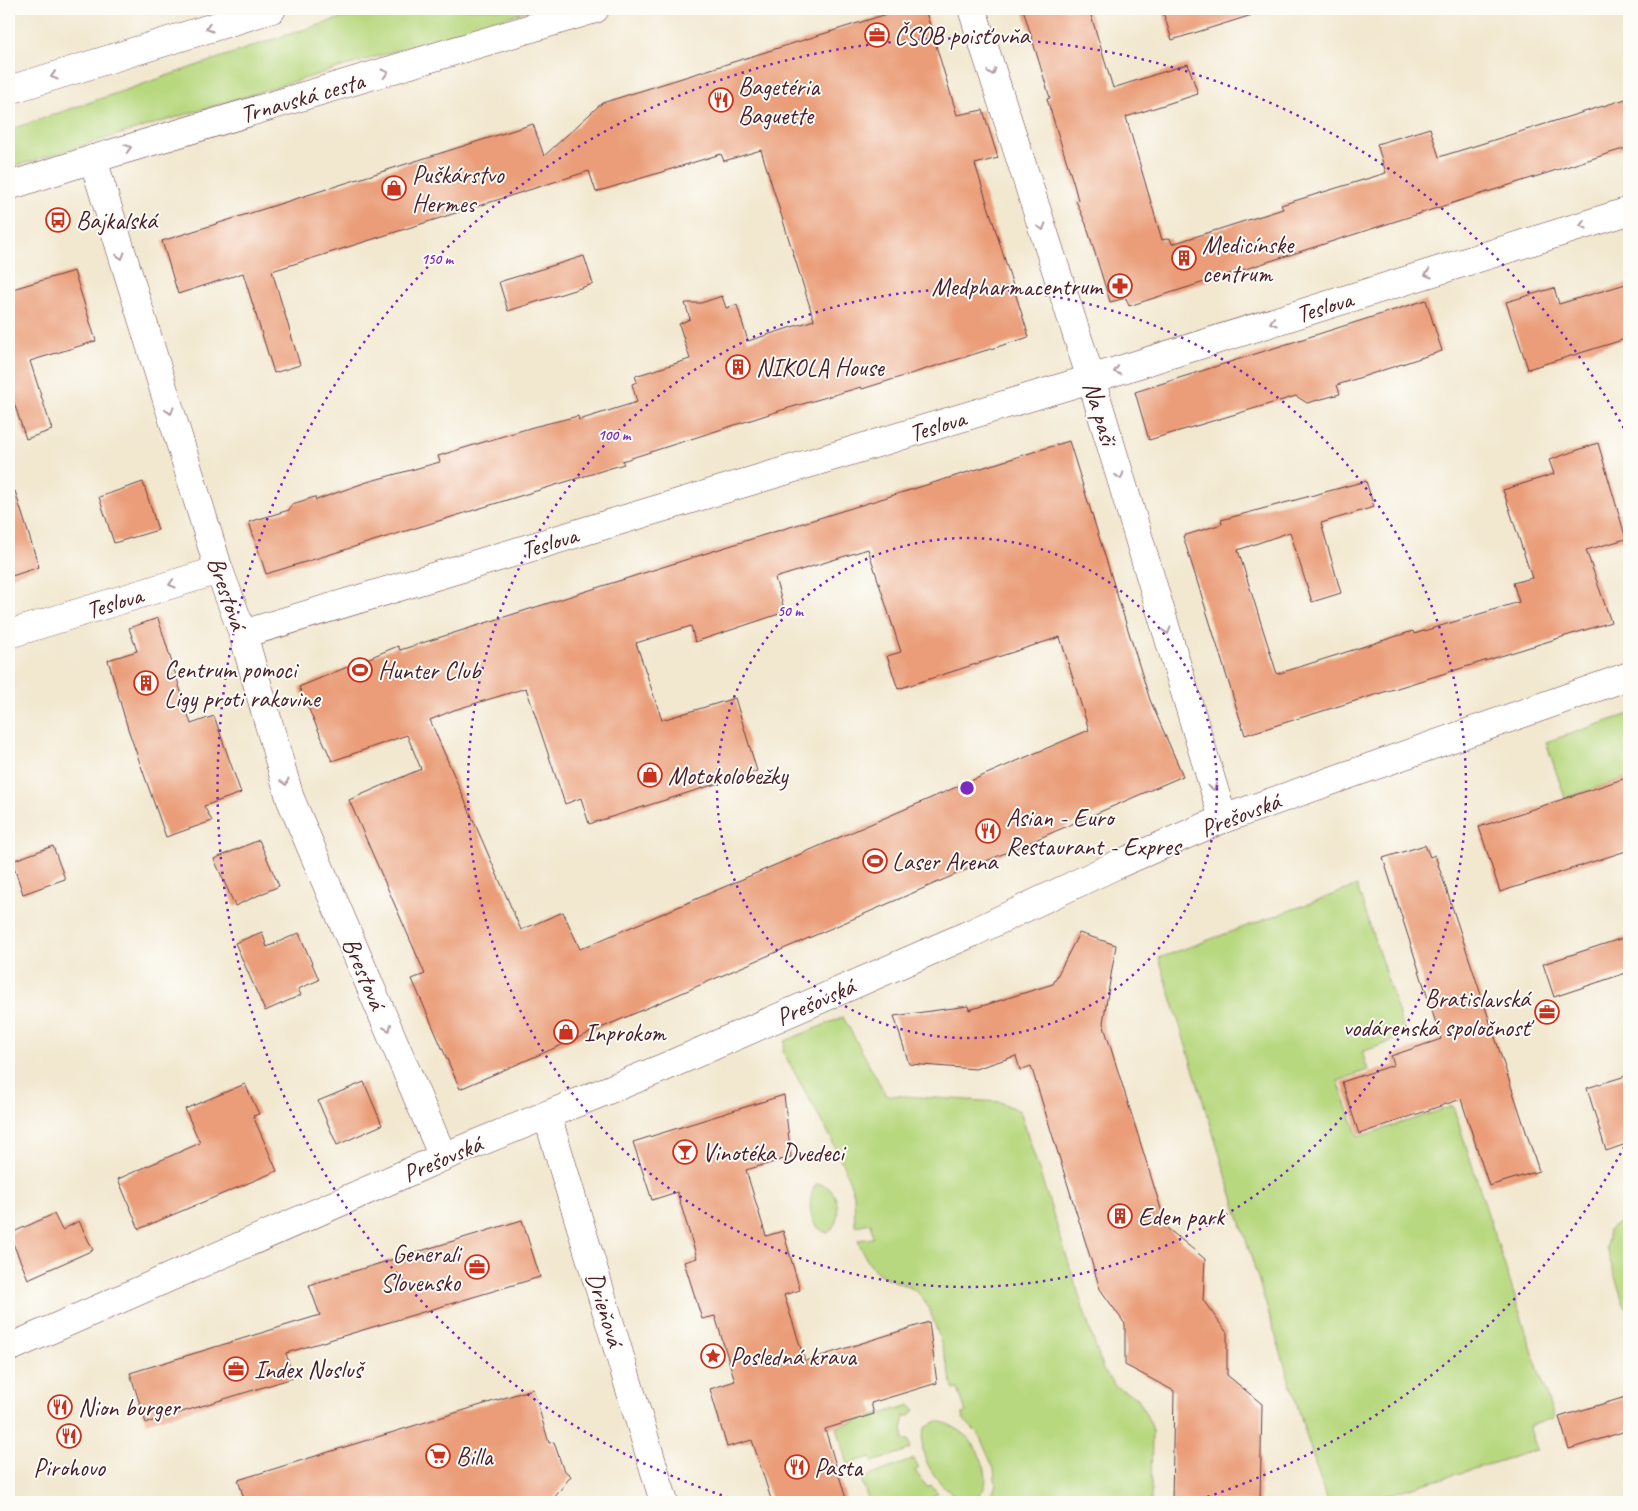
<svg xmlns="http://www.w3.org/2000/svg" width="1638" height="1511" font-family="Caveat,sans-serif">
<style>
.green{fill:#b8d87f;stroke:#817c55}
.building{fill:#ea9d78;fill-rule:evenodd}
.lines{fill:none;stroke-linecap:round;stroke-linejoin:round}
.minor-casing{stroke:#633d44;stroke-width:29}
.major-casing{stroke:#633d44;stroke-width:29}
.minor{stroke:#fff;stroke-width:28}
.major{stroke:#fff;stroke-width:28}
.oneway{stroke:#ae9aa0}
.ring{fill:none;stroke:#7b2cbf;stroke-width:2.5;stroke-dasharray:2.5 5}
.labels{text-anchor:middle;stroke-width:4;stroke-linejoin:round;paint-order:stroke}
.poi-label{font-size:25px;fill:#4a1f2b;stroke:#fdfcf7;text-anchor:start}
.street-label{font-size:25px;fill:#4a1f2b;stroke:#fdfcf7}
.centre{fill:#7b2cbf;stroke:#fdfcf7;stroke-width:2.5}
.ring-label{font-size:15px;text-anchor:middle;font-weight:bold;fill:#7b2cbf;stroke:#fdfcf7;stroke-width:4;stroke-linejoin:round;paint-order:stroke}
</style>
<rect width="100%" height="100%" fill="#fdfcf7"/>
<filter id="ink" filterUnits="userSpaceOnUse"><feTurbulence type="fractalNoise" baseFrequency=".02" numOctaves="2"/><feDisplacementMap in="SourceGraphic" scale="10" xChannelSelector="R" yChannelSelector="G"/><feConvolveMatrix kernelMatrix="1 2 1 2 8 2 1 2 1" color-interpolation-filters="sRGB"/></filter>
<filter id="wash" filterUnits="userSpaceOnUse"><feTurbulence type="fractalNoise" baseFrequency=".0096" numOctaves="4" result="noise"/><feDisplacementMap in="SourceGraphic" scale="20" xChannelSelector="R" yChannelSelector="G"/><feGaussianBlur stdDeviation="1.12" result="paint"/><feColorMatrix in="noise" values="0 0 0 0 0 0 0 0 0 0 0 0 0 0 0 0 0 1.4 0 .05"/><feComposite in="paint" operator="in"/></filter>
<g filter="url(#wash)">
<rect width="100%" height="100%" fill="#f2e8d0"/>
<g class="green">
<path d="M 371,9 L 534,9 L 9,168 L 9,130 L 280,37 Z"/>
<path d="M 1629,714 L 1629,777 L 1565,798 L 1546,742 Z"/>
<path d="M 1357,886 L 1406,1036 L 1362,1052 L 1368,1070 L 1338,1081 L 1358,1137 L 1453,1106 L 1554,1418 L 1529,1426 L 1537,1450 L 1363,1502 L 1327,1502 L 1159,958 Z"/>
<path d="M 843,1017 L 886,1095 L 1000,1102 L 1020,1111 L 1103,1370 L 1115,1386 L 1138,1398 L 1152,1427 L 1151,1502 L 988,1502 L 996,1485 L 994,1469 L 979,1435 L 963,1419 L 962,1414 L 966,1412 L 958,1389 L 954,1390 C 947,1366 935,1313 921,1296 C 909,1283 894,1283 881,1275 C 868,1267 863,1253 858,1240 L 873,1238 L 871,1223 L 855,1226 L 854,1194 L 845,1169 L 829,1134 L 783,1052 L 785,1041 Z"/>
<path d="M 816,1184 C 840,1183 844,1220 828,1233 C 807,1228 807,1199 816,1184 Z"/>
<path d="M 1629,1216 L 1629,1310 L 1624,1305 L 1606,1248 L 1609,1230 Z"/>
<path d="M 910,1405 L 915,1410 L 910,1416 L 904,1416 L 903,1440 L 909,1440 L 911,1449 L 873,1462 L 871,1457 L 848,1464 L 837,1427 Z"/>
<path d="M 937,1421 C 947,1423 955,1427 964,1434 C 977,1445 997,1482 978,1495 C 957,1510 931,1475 925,1458 C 921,1448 922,1438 925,1428 Z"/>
<path d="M 914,1459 L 919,1468 L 915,1471 L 927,1487 L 931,1485 L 938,1493 L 924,1502 L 869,1502 L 861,1479 Z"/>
</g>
<g id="blocks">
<g class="building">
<path d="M 903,9 L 925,9 L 957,115 L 983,110 L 998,158 L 975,164 L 1029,337 L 862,389 L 861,387 L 782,410 L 622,461 L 624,464 L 266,574 L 249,522 L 289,510 L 292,504 L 315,497 L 316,500 L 367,482 L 440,462 L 438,456 L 533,427 L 578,416 L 579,420 L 637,402 L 632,384 L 637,382 L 635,376 L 690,359 L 679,324 L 690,319 L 685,303 L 701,303 L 722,296 L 726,308 L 737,305 L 748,341 L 814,320 L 761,150 L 724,161 L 721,154 L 596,192 L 589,171 L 272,271 L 300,365 L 274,373 L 243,273 L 178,294 L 162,241 L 533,124 L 544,156 L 602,103 Z"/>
<path d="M 1023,9 L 1089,9 L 1113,88 L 1188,64 L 1198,94 L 1126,117 L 1162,240 L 1170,238 L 1172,244 L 1283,209 L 1281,205 L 1386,173 L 1377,144 L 1430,128 L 1439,157 L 1629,98 L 1629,147 L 1129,306 L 1126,298 L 1110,302 L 1086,224 L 1076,201 L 1078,200 L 1074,185 L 1047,99 L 1050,98 Z"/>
<path d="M 1162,9 L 1251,9 L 1252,15 L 1172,40 Z"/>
<path d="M 584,256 L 593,284 L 508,311 L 499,282 Z"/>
<path d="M 74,271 L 96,341 L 30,361 L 52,430 L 26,439 L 9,388 L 9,290 Z"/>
<path d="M 1629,283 L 1629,338 L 1528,369 L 1506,302 L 1554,288 L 1559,304 Z"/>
<path d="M 1426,300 L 1442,351 L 1337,385 L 1340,394 L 1307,403 L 1296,396 L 1149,440 L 1135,392 Z"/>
<path d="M 1069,441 L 1150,700 L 1183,776 L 460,1089 L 412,979 L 425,974 L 349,800 L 421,769 L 407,735 L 332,761 L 299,687 L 398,646 L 400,650 L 764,535 ZM 868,549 L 901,652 L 887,656 L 898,689 L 1060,637 L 1089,730 L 580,949 L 563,912 L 521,930 L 430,720 L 454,710 L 526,688 L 565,804 L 581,798 L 589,824 L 757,771 L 735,698 L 662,720 L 636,643 L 691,626 L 695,642 L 785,612 L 775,578 Z"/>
<path d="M 1598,443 L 1626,539 L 1586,550 L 1611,622 L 1245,735 L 1183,536 L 1222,524 L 1221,520 L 1366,481 L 1374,507 L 1321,523 L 1341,593 L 1312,602 L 1290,532 L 1238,550 L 1277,674 L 1413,631 L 1414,634 L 1519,602 L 1513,583 L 1532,578 L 1503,490 L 1554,474 L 1549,460 Z"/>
<path d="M 143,482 L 158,530 L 114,543 L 99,497 Z"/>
<path d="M 15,491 L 39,567 L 9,577 L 9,492 Z"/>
<path d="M 158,618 L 191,724 L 214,716 L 241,793 L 204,806 L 212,821 L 166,837 L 128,729 L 108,660 L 137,651 L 129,628 Z"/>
<path d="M 1629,777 L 1629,850 L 1500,892 L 1479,827 Z"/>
<path d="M 259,840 L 279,886 L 235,906 L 214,859 Z"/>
<path d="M 1425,845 L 1430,857 L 1435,855 L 1539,1171 L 1489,1186 L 1461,1099 L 1359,1134 L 1342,1082 L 1394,1065 L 1391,1056 L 1441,1039 L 1383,858 Z"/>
<path d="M 53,846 L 65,879 L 23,894 L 12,861 Z"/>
<path d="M 262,932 L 267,947 L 299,933 L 319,980 L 298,989 L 301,995 L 265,1011 L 235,943 Z"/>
<path d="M 1079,933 L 1116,945 L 1103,1023 L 1167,1228 L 1205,1259 L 1203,1300 L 1227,1333 L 1227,1375 L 1262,1404 L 1260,1502 L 1172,1502 L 1174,1391 L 1125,1365 L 1125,1324 L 1100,1289 L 1031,1066 L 1020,1070 L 1016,1056 L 975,1069 L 909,1064 L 894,1016 L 968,1006 L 969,1010 L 1053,984 Z"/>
<path d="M 1629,936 L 1629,972 L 1554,997 L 1543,964 Z"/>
<path d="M 1629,1075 L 1629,1143 L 1606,1151 L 1587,1088 Z"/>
<path d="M 364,1082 L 382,1125 L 337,1145 L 318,1101 Z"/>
<path d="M 245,1084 L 259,1114 L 253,1116 L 277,1171 L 139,1229 L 118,1179 L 200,1143 L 185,1109 Z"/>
<path d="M 784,1095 L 791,1157 L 746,1170 L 766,1236 L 783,1231 L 800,1290 L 784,1295 L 805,1361 L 929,1322 L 937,1383 L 871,1403 L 874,1414 L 825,1429 L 847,1502 L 772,1502 L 752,1440 L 727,1447 L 710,1389 L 735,1381 L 715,1316 L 702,1319 L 684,1262 L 697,1258 L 677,1192 L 652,1200 L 633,1142 Z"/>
<path d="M 54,1214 L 62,1230 L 79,1221 L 93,1250 L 28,1279 L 9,1234 Z"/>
<path d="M 522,1220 L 540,1277 L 286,1353 L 293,1378 L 146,1423 L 130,1373 L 320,1315 L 309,1285 Z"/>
<path d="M 533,1389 L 549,1443 L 554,1442 L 563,1469 L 571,1476 L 551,1502 L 245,1502 L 238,1480 Z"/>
<path d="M 1629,1396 L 1629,1430 L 1569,1449 L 1559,1417 Z"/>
</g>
</g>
</g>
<g filter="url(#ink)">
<use href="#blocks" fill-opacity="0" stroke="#633d44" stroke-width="1"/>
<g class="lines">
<g class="minor-casing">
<g id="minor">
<path d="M 972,9 L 1091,379 L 1223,819"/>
<path d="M 93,159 L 219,570 L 243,634 L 290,798 L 443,1157"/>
<path d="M 9,634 L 219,570"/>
<path d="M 243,634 L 1110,373 L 1629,211"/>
<path d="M 547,1115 L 664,1502"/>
<path d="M 9,1348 L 443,1157 L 665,1067 L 972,933 L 1116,865 L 1223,819 L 1629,676"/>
</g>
</g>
<g class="major-casing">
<g id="major">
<path d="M 9,90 L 272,9"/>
<path d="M 9,186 L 93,159 L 595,9"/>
</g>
</g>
<use href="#minor" class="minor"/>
<use href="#major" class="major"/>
</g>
<defs><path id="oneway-chevron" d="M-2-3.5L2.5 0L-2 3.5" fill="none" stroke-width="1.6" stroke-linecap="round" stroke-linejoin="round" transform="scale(1.25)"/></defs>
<g class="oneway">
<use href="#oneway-chevron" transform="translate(209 28) rotate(163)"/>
<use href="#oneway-chevron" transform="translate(992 72) rotate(72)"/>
<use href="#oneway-chevron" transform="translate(385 73) rotate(-16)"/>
<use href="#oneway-chevron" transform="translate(54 76) rotate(163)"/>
<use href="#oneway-chevron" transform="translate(128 148) rotate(-16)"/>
<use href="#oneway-chevron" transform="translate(1583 225) rotate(163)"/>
<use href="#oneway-chevron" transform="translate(1042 227) rotate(72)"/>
<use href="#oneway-chevron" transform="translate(121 256) rotate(73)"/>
<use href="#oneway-chevron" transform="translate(1428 274) rotate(163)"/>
<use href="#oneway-chevron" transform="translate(1273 322) rotate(163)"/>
<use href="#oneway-chevron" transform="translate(1117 371) rotate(163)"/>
<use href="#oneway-chevron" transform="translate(170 411) rotate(73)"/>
<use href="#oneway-chevron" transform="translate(1120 476) rotate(73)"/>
<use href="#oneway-chevron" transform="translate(172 584) rotate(163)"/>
<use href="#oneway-chevron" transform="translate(1167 631) rotate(73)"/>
<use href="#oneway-chevron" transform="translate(285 782) rotate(74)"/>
<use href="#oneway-chevron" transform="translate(1213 787) rotate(73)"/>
<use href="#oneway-chevron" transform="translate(388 1028) rotate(67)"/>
</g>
</g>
<g class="ring">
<circle cx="967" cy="788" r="250"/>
<circle cx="967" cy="788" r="499"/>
<path d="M1628 1140A749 749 0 0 1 1198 1500M736 1500A749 749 0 1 1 1628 436"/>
</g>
<defs>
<g id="office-ring" transform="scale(1.25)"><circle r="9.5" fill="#fdfcf7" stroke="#c8321e" stroke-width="1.5"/><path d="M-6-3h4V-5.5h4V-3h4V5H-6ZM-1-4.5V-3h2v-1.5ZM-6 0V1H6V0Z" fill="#c8321e"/></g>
<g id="restaurant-ring" transform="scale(1.25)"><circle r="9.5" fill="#fdfcf7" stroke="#c8321e" stroke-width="1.5"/><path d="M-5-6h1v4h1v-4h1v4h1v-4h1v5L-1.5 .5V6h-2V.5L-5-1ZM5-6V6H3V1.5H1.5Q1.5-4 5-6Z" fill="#c8321e"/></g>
<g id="shop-ring" transform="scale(1.25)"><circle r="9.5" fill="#fdfcf7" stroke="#c8321e" stroke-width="1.5"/><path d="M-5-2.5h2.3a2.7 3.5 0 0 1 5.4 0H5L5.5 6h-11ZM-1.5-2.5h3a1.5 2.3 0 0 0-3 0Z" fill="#c8321e"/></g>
<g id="bus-ring" transform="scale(1.25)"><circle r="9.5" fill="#fdfcf7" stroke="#c8321e" stroke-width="1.5"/><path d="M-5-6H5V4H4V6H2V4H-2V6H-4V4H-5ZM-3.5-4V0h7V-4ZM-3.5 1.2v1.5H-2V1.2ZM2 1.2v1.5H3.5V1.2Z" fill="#c8321e"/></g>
<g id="building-ring" transform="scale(1.25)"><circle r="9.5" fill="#fdfcf7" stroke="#c8321e" stroke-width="1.5"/><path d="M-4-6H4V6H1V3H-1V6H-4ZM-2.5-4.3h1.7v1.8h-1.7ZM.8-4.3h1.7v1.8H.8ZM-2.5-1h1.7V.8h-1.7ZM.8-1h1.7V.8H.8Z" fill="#c8321e"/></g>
<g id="pharmacy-ring" transform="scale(1.25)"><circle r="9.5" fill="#fdfcf7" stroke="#c8321e" stroke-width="1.5"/><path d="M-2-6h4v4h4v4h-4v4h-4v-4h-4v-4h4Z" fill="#c8321e"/></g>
<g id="stadium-ring" transform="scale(1.25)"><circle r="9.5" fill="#fdfcf7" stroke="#c8321e" stroke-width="1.5"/><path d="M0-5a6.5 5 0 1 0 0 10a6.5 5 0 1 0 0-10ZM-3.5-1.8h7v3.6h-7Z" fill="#c8321e"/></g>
<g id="bar-ring" transform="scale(1.25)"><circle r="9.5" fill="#fdfcf7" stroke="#c8321e" stroke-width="1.5"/><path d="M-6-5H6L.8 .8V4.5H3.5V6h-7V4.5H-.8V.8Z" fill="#c8321e"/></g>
<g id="sight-ring" transform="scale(1.25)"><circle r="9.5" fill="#fdfcf7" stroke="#c8321e" stroke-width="1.5"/><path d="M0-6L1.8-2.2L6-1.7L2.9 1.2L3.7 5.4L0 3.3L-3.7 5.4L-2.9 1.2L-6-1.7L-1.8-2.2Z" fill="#c8321e"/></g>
<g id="supermarket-ring" transform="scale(1.25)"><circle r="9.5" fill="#fdfcf7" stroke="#c8321e" stroke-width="1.5"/><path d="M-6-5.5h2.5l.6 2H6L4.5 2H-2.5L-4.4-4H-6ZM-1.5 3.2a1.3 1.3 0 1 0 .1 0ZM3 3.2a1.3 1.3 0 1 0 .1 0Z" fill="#c8321e"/></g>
</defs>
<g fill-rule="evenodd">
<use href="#office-ring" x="877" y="35"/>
<use href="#restaurant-ring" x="721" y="100"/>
<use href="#shop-ring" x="394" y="188"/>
<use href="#bus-ring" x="58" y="220"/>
<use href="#building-ring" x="1184" y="258"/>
<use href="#pharmacy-ring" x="1120" y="286"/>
<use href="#building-ring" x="738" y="367"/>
<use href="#stadium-ring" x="360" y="670"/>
<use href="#building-ring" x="146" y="683"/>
<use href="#shop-ring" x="650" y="775"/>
<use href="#restaurant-ring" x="988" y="831"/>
<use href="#stadium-ring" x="875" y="861"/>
<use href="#office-ring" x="1547" y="1012"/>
<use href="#shop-ring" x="566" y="1032"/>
<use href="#bar-ring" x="685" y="1152"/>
<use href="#building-ring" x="1120" y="1216"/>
<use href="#office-ring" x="477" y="1267"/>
<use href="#sight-ring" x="713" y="1356"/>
<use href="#office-ring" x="236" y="1369"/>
<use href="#restaurant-ring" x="60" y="1407"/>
<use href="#restaurant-ring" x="69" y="1436"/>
<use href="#supermarket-ring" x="438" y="1456"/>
<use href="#restaurant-ring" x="797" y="1467"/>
</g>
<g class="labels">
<g class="poi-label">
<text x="894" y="44">ČSOB poisťovňa</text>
<text x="738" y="95">Bagetéria<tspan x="738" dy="29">Baguette</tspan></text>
<text x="412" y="183">Puškárstvo<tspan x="412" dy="29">Hermes</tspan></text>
<text x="76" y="229">Bajkalská</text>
<text x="1202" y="253">Medicínske<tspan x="1202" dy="29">centrum</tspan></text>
<text x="1102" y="295" text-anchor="end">Medpharmacentrum</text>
<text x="756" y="376">NIKOLA House</text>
<text x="164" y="678">Centrum pomoci<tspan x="164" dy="29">Ligy proti rakovine</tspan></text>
<text x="378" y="679">Hunter Club</text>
<text x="668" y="784">Motokolobežky</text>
<text x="1006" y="826">Asian - Euro<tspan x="1006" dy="29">Restaurant - Expres</tspan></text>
<text x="892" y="870">Laser Arena</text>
<text x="1530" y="1007" text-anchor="end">Bratislavská<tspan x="1530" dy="29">vodárenská spoločnosť</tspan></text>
<text x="584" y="1041">Inprokom</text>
<text x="702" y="1161">Vinotéka Dvedeci</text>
<text x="1138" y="1225">Eden park</text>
<text x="460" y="1262" text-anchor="end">Generali<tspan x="460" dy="29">Slovensko</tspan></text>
<text x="730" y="1365">Posledná krava</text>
<text x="254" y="1378">Index Nosluš</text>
<text x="78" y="1416">Nion burger</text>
<text x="456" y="1465">Billa</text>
<text x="69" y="1476" text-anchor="middle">Pirohovo</text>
<text x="814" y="1476">Pasta</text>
</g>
<g class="street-label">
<text transform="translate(302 97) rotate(-16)" y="9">Trnavská cesta</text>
<text transform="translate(1324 306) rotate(-17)" y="9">Teslova</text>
<text transform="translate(1101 413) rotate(73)" y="9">Na paši</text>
<text transform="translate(937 425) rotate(-17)" y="9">Teslova</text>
<text transform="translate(549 542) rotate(-17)" y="9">Teslova</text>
<text transform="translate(228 593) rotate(71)" y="9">Brestová</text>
<text transform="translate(114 602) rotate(-17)" y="9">Teslova</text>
<text transform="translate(1240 814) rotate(-21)" y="9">Prešovská</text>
<text transform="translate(365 973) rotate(67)" y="9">Brestová</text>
<text transform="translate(815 1001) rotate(-24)" y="9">Prešovská</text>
<text transform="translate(442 1158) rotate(-23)" y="9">Prešovská</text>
<text transform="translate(606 1309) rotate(73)" y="9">Drieňová</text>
</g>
</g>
<circle cx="967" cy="788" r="8" class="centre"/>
<g class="ring-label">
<text x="437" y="264">150 m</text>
<text x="614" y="440">100 m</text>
<text x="790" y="616">50 m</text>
</g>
<rect width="1638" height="1511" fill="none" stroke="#fdfcf7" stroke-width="30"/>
</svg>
